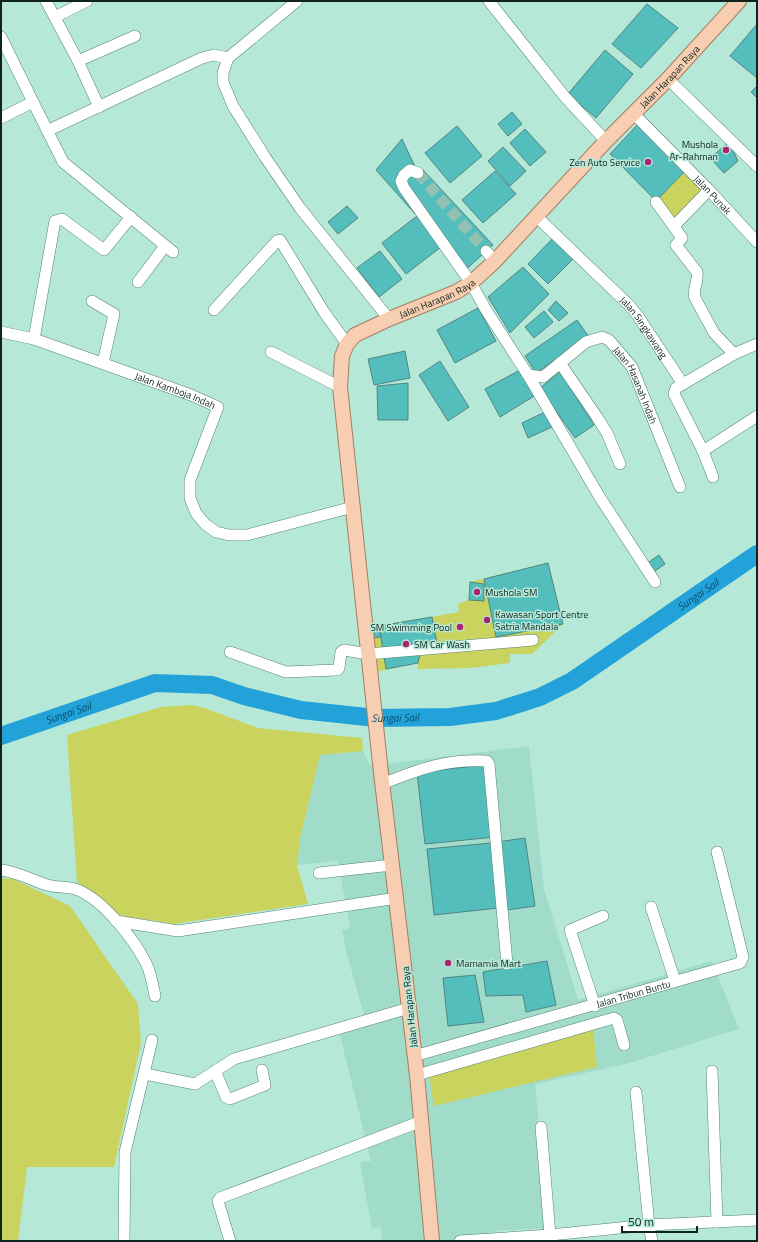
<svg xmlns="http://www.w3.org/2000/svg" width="758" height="1242" font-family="'Titillium Web',sans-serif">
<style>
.built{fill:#a1dbca}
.green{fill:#c9d35e}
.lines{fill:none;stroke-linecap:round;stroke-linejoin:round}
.river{stroke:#23a2d9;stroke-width:18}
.building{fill:#53bebc;stroke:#518583}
.minor-tunnel{stroke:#95c1b3;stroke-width:11;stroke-dasharray:11 5.5;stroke-linecap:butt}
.minor-casing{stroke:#548375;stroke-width:12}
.major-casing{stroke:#a47e5e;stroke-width:16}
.minor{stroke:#fff;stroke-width:11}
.major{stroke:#f8ceb3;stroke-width:14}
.poi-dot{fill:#aa246c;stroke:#b6e8d8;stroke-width:1.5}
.labels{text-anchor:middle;stroke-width:3;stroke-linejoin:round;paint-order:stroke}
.street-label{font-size:10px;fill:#10241e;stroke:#b6e8d8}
.poi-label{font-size:10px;fill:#10241e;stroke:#b6e8d8;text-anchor:start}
.water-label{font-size:11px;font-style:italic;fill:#0a4d69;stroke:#b6e8d8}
</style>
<rect width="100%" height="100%" fill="#b6e8d8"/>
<path class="built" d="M 529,746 L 544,889 L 578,1000 L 712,961 L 739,1029 L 626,1064 L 535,1084 L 548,1228 L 494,1231 L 494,1241 L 382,1241 L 381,1227 L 372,1229 L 360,1162 L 371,1161 L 337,1023 L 364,1015 L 346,951 L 342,930 L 350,928 L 338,861 L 297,865 L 300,839 L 320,755 L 363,751 L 370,766 Z"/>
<g class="green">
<path d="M 686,170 L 704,190 L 674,220 L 656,201 Z"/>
<path d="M 548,563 L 563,624 L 532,654 L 510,654 L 510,663 L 471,668 L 418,669 L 418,663 L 375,672 L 371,638 L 379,626 L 459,612 L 458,604 L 469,600 L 470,582 Z"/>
<path d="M 192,705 L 202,707 L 258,728 L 362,738 L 363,751 L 320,755 L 300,839 L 297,865 L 308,904 L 174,924 L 118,915 L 77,882 L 67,735 L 161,707 Z"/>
<path d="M 1,878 L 13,879 L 70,906 L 138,1004 L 141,1043 L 114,1167 L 27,1167 L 18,1241 L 1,1241 Z"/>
<path d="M 593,1027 L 597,1067 L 434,1106 L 428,1068 Z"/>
</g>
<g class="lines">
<path class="river" id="s1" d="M 1,736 L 155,683 L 212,685 L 244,696 L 301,710 L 376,718 L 450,717 L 496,711 L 540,697 L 572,681 L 757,554"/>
</g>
<g class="building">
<path d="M 647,4 L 678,28 L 641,68 L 612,44 Z"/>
<path d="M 757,24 L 757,78 L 730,56 Z"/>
<path d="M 605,50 L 633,74 L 596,118 L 568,94 Z"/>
<path d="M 757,86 L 757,98 L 751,92 Z"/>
<path d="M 512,112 L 522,124 L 508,136 L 498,124 Z"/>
<path d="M 639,123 L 686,170 L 656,201 L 610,154 Z"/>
<path d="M 457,126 L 482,156 L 450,183 L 425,153 Z"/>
<path d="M 525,129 L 546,152 L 530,166 L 510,143 Z"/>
<path d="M 402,139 L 418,173 L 423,170 L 493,245 L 462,273 L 417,216 L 376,170 Z"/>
<path d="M 729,142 L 738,161 L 724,173 L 710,158 Z"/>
<path d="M 503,147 L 526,171 L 510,186 L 488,161 Z"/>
<path d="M 495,171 L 516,194 L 483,223 L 462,200 Z"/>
<path d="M 347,206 L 358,218 L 338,234 L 328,222 Z"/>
<path d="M 417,216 L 441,247 L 406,274 L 382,243 Z"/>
<path d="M 555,236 L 575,257 L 548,284 L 528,264 Z"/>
<path d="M 380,251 L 402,279 L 379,297 L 357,268 Z"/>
<path d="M 523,267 L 549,294 L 510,333 L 488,297 Z"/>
<path d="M 556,301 L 568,313 L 559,321 L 548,310 Z"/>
<path d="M 478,308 L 496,341 L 455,363 L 437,330 Z"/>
<path d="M 544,311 L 553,322 L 534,338 L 525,327 Z"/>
<path d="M 577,320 L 589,337 L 536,373 L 525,356 Z"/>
<path d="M 405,351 L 410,378 L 374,385 L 368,359 Z"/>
<path d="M 440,361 L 469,407 L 448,421 L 419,375 Z"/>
<path d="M 520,370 L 536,395 L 500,417 L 485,389 Z"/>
<path d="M 560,372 L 594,425 L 575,438 L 540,388 Z"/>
<path d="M 408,383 L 408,420 L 378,420 L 377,386 Z"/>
<path d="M 545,412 L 552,427 L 528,438 L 522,423 Z"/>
<path d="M 659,555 L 665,564 L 652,573 L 646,564 Z"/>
<path d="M 548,563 L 563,624 L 496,637 L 484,579 Z"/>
<path d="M 470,582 L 484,584 L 484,601 L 469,600 Z"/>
<path d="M 432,617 L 437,643 L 422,644 L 418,663 L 386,669 L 379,626 Z"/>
<path d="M 379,626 L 381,637 L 371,638 L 369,628 Z"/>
<path d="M 487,765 L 495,837 L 425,844 L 417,772 Z"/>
<path d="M 525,838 L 535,906 L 507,910 L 497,842 Z"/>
<path d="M 491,843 L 498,908 L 434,915 L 427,849 Z"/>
<path d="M 547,961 L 556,1005 L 526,1012 L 523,995 L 486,996 L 483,972 Z"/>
<path d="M 475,975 L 484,1022 L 448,1026 L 443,978 Z"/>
</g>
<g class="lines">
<path class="minor-tunnel" d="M 418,173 L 486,251"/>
<g class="minor-casing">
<g id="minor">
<path d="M 46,1 L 78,61 L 99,107"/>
<path d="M 297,1 L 228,58 L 223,73 L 223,82 L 233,106 L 265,157 L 300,208 L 389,319"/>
<path d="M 489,1 L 565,97 L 606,141"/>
<path d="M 55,17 L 87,1"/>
<path d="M 1,37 L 33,102"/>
<path d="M 78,61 L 135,36"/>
<path d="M 668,79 L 757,166"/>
<path id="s2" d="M 633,113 L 709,190 L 757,242"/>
<path d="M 1,118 L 33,102 L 63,162 L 173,252"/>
<path d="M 47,131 L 202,58 L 214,55 L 228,58"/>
<path id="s3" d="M 418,173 L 410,170 L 404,175 L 401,181 L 404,188 L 471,283 L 486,310 L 528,375 L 543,377 L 586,342 L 602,337 L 609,340 L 632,367 L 680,487"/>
<path d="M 656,202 L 682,238 L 676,245 L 697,272 C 699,281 692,289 695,298 L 714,333 L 734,354"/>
<path id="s4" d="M 537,217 L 629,305 L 638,316 L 683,384 L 734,354 L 757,344"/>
<path d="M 674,226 L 709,190"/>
<path d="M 486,251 L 495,261"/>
<path d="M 138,282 L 165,246"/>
<path d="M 92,301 L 114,314 L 103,363"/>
<path d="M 214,310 L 277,241 L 280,240 L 324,312 L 347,344"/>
<path id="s5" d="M 1,332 L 34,339 L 191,395 L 218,407 L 190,480 L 190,498 L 196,513 L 205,524 L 216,532 L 229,535 L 247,535 L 353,507"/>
<path d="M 34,339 L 55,221 L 62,219 L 104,250 L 131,217"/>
<path d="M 271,352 L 340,387"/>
<path d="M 560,363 L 597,417 L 607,433 L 620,464"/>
<path d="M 528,375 L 599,496 L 655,582"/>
<path d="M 683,384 L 676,388 L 674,394 L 703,451 L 713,477"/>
<path d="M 703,451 L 757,416"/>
<path d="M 230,652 L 286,672 L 337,670 L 339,668 L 341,652 L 344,650 L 368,654 L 533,640"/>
<path d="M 382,784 C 420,769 445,759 487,761 L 489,764 L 507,964"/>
<path d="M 1,870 C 18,872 31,880 47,885 C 57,888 68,886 78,890 C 104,901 133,938 146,963 C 151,973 153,985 155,996"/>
<path d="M 319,873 L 392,865"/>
<path d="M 651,907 L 675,981"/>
<path d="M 116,921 L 178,931 L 397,898"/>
<path d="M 595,1006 L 570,930 L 603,916"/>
<path id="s6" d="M 414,1056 L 740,963 L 743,957 L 717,852"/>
<path d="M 215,1071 L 226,1097 L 230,1099 L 265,1085 L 262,1070"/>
<path d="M 712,1071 L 717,1222"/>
<path d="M 145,1074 L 195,1084 L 234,1059 L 409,1008"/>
<path d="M 417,1075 L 614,1018 L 617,1020 L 624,1045"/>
<path d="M 636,1092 L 649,1225 L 652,1241"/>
<path d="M 541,1127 L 550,1235"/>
<path d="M 124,1241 L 125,1152 L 152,1040"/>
<path d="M 230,1241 L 218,1201 L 220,1198 L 422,1121"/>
<path d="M 460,1241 L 550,1235 L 649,1225 L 757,1220"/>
</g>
</g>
<g class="major-casing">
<g id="major">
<path id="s7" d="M 432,1241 L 417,1075 L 381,773 L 340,387 L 342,356 L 347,344 L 355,335 L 389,319 L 456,292 L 471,283 L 495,261 L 606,141 L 668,79 L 739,1"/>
</g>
</g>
<use href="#minor" class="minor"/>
<use href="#major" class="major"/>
</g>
<g class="poi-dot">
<circle cx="726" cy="150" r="4"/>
<circle cx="648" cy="162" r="4"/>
<circle cx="477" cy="592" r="4"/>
<circle cx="487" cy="620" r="4"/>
<circle cx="460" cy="627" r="4"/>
<circle cx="406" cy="644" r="4"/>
<circle cx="448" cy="963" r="4"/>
</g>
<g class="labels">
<g class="street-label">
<text dy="4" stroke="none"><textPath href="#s7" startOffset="1329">Jalan Harapan Raya</textPath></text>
<text dy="4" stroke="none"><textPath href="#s2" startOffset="114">Jalan Punak</textPath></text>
<text dy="4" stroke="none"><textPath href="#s7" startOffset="1005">Jalan Harapan Raya</textPath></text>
<text dy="4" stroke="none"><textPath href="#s4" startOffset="154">Jalan Singkawang</textPath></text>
<text dy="4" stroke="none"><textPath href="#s3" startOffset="403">Jalan Hasanah Indah</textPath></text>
<text dy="4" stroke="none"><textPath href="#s5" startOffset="184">Jalan Kamboja Indah</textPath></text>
<text dy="4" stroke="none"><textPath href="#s6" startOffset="228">Jalan Tribun Buntu</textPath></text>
<text transform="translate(409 1007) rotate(-96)" y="4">Jalan Harapan Raya</text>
</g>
<g class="poi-label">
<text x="718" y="148" text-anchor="end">Mushola<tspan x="718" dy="12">Ar-Rahman</tspan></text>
<text x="640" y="166" text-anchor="end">Zen Auto Service</text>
<text x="485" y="596">Mushola SM</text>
<text x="495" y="618">Kawasan Sport Centre<tspan x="495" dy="12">Satria Mandala</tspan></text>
<text x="452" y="631" text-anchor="end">SM Swimming Pool</text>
<text x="414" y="648">SM Car Wash</text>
<text x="456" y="967">Mamamia Mart</text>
</g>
<g class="water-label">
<text dy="4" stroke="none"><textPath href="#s1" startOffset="743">Sungai Sail</textPath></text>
<text dy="4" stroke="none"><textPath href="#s1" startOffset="71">Sungai Sail</textPath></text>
<text dy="4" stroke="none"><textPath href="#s1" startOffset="407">Sungai Sail</textPath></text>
</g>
</g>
<rect width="758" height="1242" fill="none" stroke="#10241e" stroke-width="4"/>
<path d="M622 1226v6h75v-6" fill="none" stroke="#10241e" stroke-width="2"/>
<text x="628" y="1226" font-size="12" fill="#10241e" stroke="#b6e8d8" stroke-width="3" paint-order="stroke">50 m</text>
</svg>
